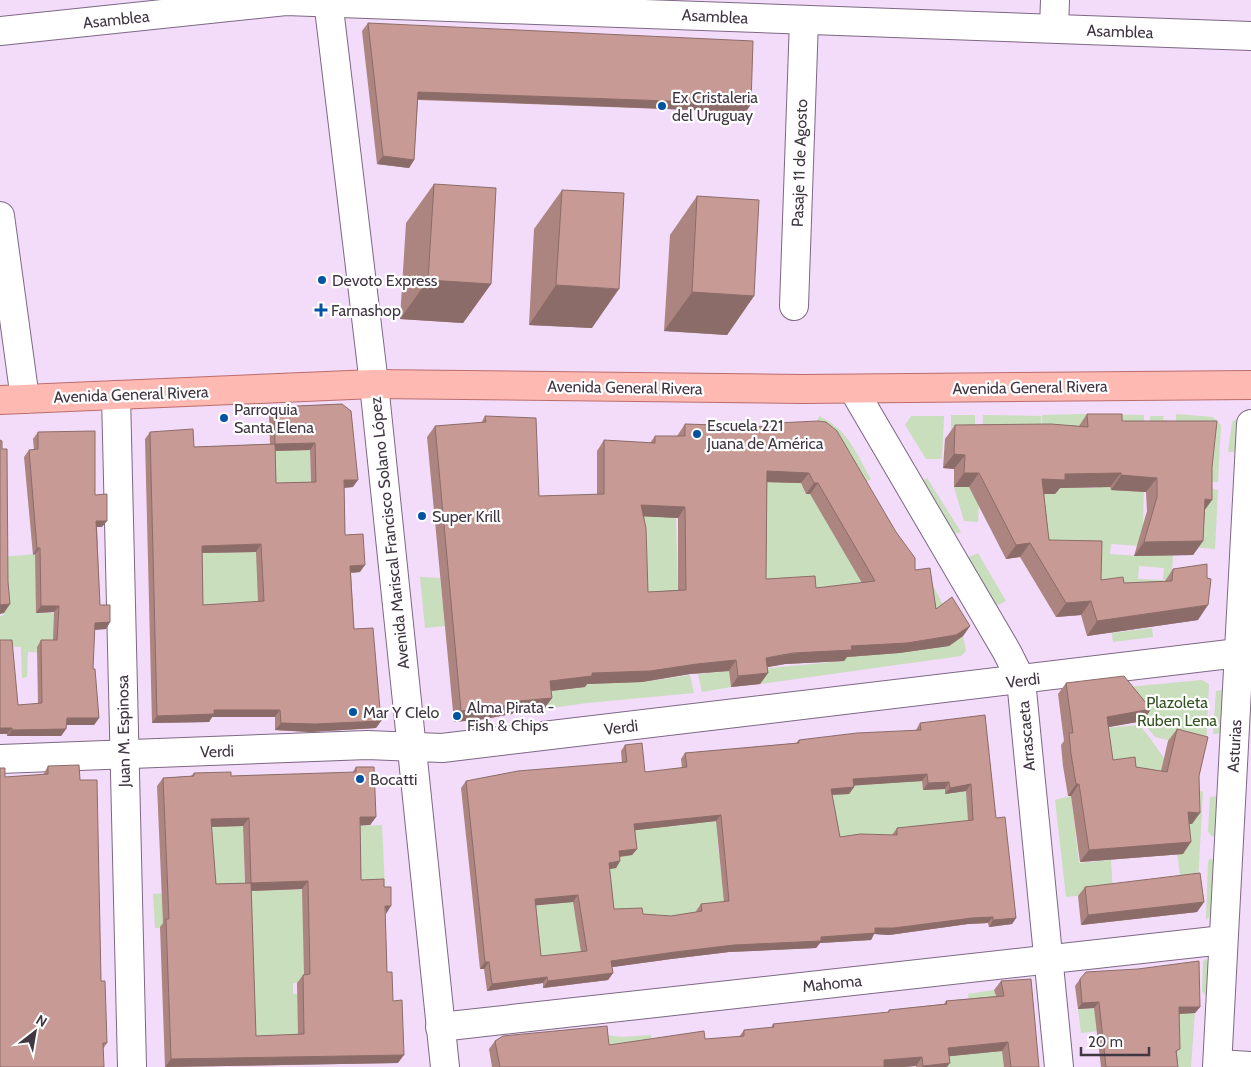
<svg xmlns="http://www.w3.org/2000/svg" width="1251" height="1067" font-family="Cabin,sans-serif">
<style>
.green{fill:#c8debc;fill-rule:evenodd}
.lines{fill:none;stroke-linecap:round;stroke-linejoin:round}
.minor-casing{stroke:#7d6883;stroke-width:30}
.major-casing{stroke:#bb6d6b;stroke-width:30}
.minor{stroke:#fff;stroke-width:28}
.major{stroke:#feb9b3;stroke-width:28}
.wall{fill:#ac8480;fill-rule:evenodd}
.shaded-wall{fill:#8c6c68}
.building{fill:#c89a95;stroke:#8c6c68;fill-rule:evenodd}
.poi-dot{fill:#0254a2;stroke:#fff;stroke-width:2}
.labels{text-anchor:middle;stroke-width:4.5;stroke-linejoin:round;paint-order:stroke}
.street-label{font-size:16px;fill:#403743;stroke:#fff}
.poi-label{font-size:16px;fill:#403743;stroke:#fff;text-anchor:start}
.park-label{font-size:16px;fill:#345320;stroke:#fff}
</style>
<rect width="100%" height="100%" fill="#f3dbfa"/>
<g class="green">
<path d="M 1078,414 L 1144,415 L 1144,436 L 1043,439 L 1042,415 Z"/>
<path d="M 1176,414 L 1213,417 L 1221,425 L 1218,482 L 1202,482 L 1150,434 L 1150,416 L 1164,416 L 1163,420 L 1176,421 Z"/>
<path d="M 951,415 L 975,415 L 975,434 L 951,433 Z"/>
<path d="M 983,415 L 1041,416 L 1042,440 L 982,439 Z"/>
<path d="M 819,416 C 849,430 855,452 871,479 L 857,488 L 814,432 Z"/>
<path d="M 911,416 L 944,416 L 942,459 L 926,459 L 905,425 Z"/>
<path d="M 1238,418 L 1237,452 L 1228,452 L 1232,422 Z"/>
<path d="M 310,450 L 311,489 L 271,491 L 270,451 Z"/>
<path d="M 797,476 L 806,493 L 810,494 L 861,559 L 866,592 L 750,593 L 759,482 Z"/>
<path d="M 927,478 L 961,532 L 954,534 L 922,481 Z"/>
<path d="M 1110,478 L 1111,490 L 1144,486 L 1143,526 L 1158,528 L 1174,547 L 1171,581 L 1163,580 L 1162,596 L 1114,597 L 1067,555 L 1011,515 L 980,509 L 979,497 L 978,522 L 964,521 L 954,487 L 1011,487 L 1043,511 L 1044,494 L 1055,487 L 1097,488 ZM 1111,544 L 1141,546 L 1140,556 L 1110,554 ZM 1139,566 L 1164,568 L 1163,580 L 1138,579 Z"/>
<path d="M 1202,487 L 1218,490 L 1215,549 L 1193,547 Z"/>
<path d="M 638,488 L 676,518 L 678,598 L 640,603 Z"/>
<path d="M 233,515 L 290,593 L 199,641 L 196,553 Z"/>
<path d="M 978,553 L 1006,601 L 996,606 L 967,558 Z"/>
<path d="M 35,554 L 38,613 L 54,613 L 62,634 L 48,653 L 28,652 L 27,677 L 22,678 L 21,647 L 0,646 L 0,616 L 4,615 L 1,557 Z"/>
<path d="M 420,577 L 440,578 L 445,626 L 425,628 Z"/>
<path d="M 930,580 L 945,608 L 934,616 Z"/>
<path d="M 1152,628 L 1153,637 L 1113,642 L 1112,633 Z"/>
<path d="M 963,636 L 966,651 L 961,656 L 760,684 L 758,669 L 844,661 L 844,657 L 949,646 Z"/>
<path d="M 729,671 L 731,687 L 702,692 L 698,674 Z"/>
<path d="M 690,675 L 694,693 L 587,703 L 544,709 L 542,692 L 585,687 L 585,681 L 642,682 Z"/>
<path d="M 1202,680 L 1209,684 L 1206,749 L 1155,737 L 1116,688 Z"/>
<path d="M 1222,690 L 1222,733 L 1213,734 L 1216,691 Z"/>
<path d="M 1139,725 C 1158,744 1175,785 1203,792 L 1198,882 L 1181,884 L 1177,852 L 1098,773 L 1093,729 Z"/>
<path d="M 848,778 L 922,780 L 923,790 L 945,789 L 946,794 L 965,785 L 977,826 L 835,841 L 821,796 Z"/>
<path d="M 1071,796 L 1079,863 L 1111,860 L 1113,892 L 1066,897 L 1055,800 Z"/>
<path d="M 1219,796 L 1218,837 L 1211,836 L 1208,831 L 1210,797 Z"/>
<path d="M 685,803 L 728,811 L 723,832 L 717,834 L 719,856 L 749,851 L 749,862 L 720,864 L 722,880 L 732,880 L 755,912 L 697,911 L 697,918 L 609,916 L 582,833 L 687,825 Z"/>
<path d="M 222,813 L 223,826 L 243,826 L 245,891 L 340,888 L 307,983 L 293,983 L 293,994 L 297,994 L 331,1042 L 250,1044 L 210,892 L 190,841 Z"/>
<path d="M 382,825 L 385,887 L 356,888 L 354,826 Z"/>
<path d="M 1210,859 L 1216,860 C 1216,876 1220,910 1206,920 L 1208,862 Z"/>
<path d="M 173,893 L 179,927 L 155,928 L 153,894 Z"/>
<path d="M 591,900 L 598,956 L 510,966 L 530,906 Z"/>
<path d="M 1206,959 L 1209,962 L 1211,995 L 1206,996 L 1202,991 L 1203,961 Z"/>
<path d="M 994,990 L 998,1004 L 970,1007 L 968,994 Z"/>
<path d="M 1155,1001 L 1195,1011 L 1191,1067 L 1173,1067 Z"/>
<path d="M 1096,1008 L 1098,1031 L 1081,1033 L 1078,1009 Z"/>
<path d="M 601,1034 L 621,1037 L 651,1035 L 652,1047 L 604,1065 Z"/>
<path d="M 1000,1040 L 1005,1067 L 947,1067 L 945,1049 Z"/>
</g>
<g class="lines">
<g class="minor-casing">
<g id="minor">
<path d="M 328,0 L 374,384 L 445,1067"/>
<path d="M 1054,28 L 1055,0"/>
<path d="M 0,31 L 286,1 L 1251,36"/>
<path d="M 0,216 L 25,399"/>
<path d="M 794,306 L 804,20"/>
<path d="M 853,389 L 1007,652 L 1021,680 L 1059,1067"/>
<path d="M 116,395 L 132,1067"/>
<path d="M 0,759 L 367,745 L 442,748 L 1238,653"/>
<path d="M 440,1027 L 1223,940"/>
<path d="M 1218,1064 L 1251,1066"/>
<path d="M 1217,1067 L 1251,424"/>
</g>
</g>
<g class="major-casing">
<path id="major" d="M 0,400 L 374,384 L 802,389 L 1251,385"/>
</g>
<use href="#minor" class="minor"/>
<use href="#major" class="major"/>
</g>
<g class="wall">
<path d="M 368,23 L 746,112 L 418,100 L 414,160 L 409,168 L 377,164 L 362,31 Z"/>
<path d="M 434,184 L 491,284 L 463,323 L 400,319 L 406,223 Z"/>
<path d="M 562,190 L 592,328 L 529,325 L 534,229 Z"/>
<path d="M 697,196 L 754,296 L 727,335 L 664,331 L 670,235 Z"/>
<path d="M 342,404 L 353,487 L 344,488 L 345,535 L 360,572 L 351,573 L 354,629 L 381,721 L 376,728 L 310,732 L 275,730 L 275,717 L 212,717 L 209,722 L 152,723 L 145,439 L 150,432 L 194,447 L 270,444 L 269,415 L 274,407 ZM 310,450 L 311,482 L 276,483 L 275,451 ZM 256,552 L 258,602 L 203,605 L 202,553 Z"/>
<path d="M 1087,414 L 1122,421 L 1205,511 L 1203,541 L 1193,555 L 1134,556 L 1147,511 L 1146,492 L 1111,490 L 1110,487 L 1060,488 L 1055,494 L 1044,494 L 1049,540 L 1101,580 L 1124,583 L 1165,581 L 1173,569 L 1198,620 L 1087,636 L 1081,615 L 1056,617 L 1020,557 L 1006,559 L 969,487 L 954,487 L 954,469 L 943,468 L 945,439 L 955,425 L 1079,426 Z"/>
<path d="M 485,416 L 539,496 L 597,495 L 597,451 L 604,440 L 650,443 L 655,436 L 677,436 L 685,424 L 775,427 L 777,423 L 915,570 L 936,609 L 970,626 L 963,636 L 949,646 L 899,653 L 847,657 L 844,661 L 785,664 L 767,667 L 768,673 L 760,684 L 731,687 L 729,671 L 690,674 L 642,682 L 587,684 L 585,687 L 551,691 L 552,698 L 544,709 L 514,712 L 512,714 L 485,719 L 454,722 L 427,437 L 435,426 L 481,423 ZM 767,482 L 801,483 L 806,494 L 810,494 L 862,583 L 816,588 L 766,579 ZM 644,516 L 678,518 L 678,590 L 648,592 Z"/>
<path d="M 38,432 L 95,495 L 102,527 L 97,527 L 100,605 L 110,622 L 106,629 L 94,630 L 93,669 L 99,718 L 94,725 L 66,725 L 66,729 L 61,736 L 7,736 L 7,734 L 0,734 L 0,640 L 18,705 L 38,704 L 37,647 L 41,640 L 53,640 L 54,612 L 36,613 L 35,554 L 33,555 L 24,457 L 29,450 L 34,450 L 33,439 Z"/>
<path d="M 1066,683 L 1151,709 L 1143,721 L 1108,727 L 1113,760 L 1136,767 L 1161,771 L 1168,741 L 1177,729 L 1199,776 L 1192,824 L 1189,824 L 1183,854 L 1080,862 L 1071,796 L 1068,796 L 1063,766 L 1061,745 L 1064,741 L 1058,694 Z"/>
<path d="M 985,715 L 996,818 L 1016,918 L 1012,924 L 989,927 L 988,923 L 968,924 L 889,935 L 874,934 L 871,940 L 820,943 L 816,948 L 729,952 L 671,959 L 612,967 L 613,973 L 608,980 L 543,988 L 543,983 L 487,991 L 484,969 L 480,969 L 461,788 L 466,781 L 622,763 L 621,751 L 625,745 L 645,772 L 682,768 L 681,759 L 685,753 L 796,743 L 799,740 L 916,730 L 920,723 ZM 922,781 L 923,790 L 945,789 L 945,794 L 966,791 L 968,821 L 897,828 L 892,835 L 840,837 L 832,795 L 849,794 L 854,787 L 854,785 ZM 716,821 L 724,902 L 701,904 L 696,911 L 697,912 L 671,916 L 643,914 L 614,909 L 609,869 L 616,868 L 620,861 L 620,857 L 632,855 L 637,849 L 635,830 ZM 573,902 L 581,952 L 541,956 L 536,905 Z"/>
<path d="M 48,766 L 80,780 L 101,981 L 107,1043 L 103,1049 L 5,777 L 43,775 Z"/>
<path d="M 356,767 L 376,817 L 370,825 L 360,825 L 361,880 L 385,914 L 387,972 L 393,1001 L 398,1063 L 165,1067 L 160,927 L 163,923 L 157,786 L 163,778 L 191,776 L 194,773 L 231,776 L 352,773 ZM 243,826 L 245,883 L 216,884 L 211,827 ZM 302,889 L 304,975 L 303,975 L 297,983 L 298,1035 L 256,1036 L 251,891 Z"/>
<path d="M 1085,887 L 1204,902 L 1197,912 L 1081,925 L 1078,896 Z"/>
<path d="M 1080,979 L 1200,1007 L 1195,1013 L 1179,1014 L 1177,1054 L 1178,1067 L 1101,1067 L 1094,1008 L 1078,1009 L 1075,986 Z"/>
<path d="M 1001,981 L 1039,1067 L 1004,1067 L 1002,1051 L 949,1056 L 947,1067 L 916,1067 L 916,1066 L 903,1067 L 492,1067 L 489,1049 L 495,1041 L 609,1045 L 739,1037 L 744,1030 L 771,1028 L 773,1024 L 887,1013 L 889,1010 L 944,1004 L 946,1001 L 996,996 L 994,990 Z"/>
</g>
<g class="shaded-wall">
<path d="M 418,92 L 751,104 L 746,112 L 412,99 Z"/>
<path d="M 383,156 L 414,160 L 409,168 L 377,164 Z"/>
<path d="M 428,280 L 491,284 L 463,323 L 400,319 Z"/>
<path d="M 556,285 L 619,289 L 592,328 L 529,325 Z"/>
<path d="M 692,292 L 754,296 L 727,335 L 664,331 Z"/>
<path d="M 315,443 L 310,450 L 270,451 L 275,444 Z"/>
<path d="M 954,454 L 965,455 L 954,469 L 943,468 Z"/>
<path d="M 767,471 L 809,473 L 801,483 L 759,482 Z"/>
<path d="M 964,473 L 979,473 L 969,487 L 954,487 Z"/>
<path d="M 1121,473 L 1110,487 L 1060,488 L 1055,494 L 1032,494 L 1042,479 L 1065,474 Z"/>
<path d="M 1121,475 L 1157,478 L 1146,492 L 1111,490 Z"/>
<path d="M 344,480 L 358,480 L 353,487 L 339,488 Z"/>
<path d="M 814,483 L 818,483 L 810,494 L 806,494 Z"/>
<path d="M 1205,499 L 1212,500 L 1202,514 Z"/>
<path d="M 641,505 L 685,507 L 678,518 L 634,516 Z"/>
<path d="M 96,521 L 107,521 L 102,527 L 92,527 Z"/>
<path d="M 1203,541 L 1193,555 L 1134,556 L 1144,542 Z"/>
<path d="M 1030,543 L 1020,557 L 1006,559 L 1016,545 Z"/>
<path d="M 261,544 L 256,552 L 196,553 L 202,546 Z"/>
<path d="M 37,548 L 40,548 L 35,554 L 33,555 Z"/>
<path d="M 365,565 L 360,572 L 345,573 L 350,566 Z"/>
<path d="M 1091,601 L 1081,615 L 1056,617 L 1066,603 Z"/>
<path d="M 10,604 L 4,613 L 0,614 L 0,605 Z"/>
<path d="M 1208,605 L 1198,620 L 1087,636 L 1097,621 Z"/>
<path d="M 41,606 L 59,606 L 54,612 L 36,613 Z"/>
<path d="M 110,622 L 106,629 L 90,630 L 95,623 Z"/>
<path d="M 970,626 L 963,636 L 949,646 L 899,653 L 847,657 L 844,661 L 785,664 L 758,669 L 766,658 Z"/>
<path d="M 736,660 L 729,671 L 690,674 L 642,682 L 587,684 L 585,687 L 542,692 L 550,681 L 592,673 Z"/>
<path d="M 768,673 L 760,684 L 731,687 L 738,676 Z"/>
<path d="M 552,698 L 544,709 L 514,712 L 512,714 L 485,719 L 454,722 L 461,711 L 519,701 Z"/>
<path d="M 1151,709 L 1143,721 L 1098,729 L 1107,717 Z"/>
<path d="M 214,710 L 280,710 L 275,717 L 212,717 L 209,722 L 152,723 L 157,716 Z"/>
<path d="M 67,718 L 99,718 L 94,725 L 62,725 Z"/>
<path d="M 381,721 L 376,728 L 310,732 L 275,730 L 281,723 Z"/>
<path d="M 0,728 L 12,728 L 7,734 L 0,734 Z"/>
<path d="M 66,729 L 61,736 L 7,736 L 12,730 Z"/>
<path d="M 927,774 L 922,781 L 848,786 L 853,779 Z"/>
<path d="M 949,782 L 945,789 L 923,790 L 928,783 Z"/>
<path d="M 971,784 L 966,791 L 945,794 L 950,788 Z"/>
<path d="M 1076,784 L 1079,784 L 1071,796 L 1068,796 Z"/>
<path d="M 854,787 L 849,794 L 827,795 L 831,789 Z"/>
<path d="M 1188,812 L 1200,813 L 1192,824 L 1179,824 Z"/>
<path d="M 721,815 L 716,821 L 629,831 L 634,824 Z"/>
<path d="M 360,817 L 376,817 L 370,825 L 354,826 Z"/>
<path d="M 249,818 L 243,826 L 205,827 L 211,819 Z"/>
<path d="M 1191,842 L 1183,854 L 1080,862 L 1089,850 Z"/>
<path d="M 637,849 L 632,855 L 615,857 L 619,851 Z"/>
<path d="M 620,861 L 616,868 L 604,870 L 609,863 Z"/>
<path d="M 308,881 L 302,889 L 245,891 L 251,883 Z"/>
<path d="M 578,895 L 573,902 L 530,906 L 535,899 Z"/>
<path d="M 1204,902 L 1197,912 L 1081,925 L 1088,915 Z"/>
<path d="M 385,906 L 391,906 L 386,914 Z"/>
<path d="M 993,917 L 988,923 L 968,924 L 889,935 L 874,934 L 871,940 L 820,943 L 816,948 L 729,952 L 671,959 L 606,968 L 611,961 L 675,952 L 734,945 L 821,937 L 875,928 L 972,918 Z"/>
<path d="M 1016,918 L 1012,924 L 989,927 L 993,920 Z"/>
<path d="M 485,962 L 489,962 L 484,969 L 480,969 Z"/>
<path d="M 613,973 L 608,980 L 543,988 L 548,981 Z"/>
<path d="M 547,977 L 543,983 L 487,991 L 492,984 Z"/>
<path d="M 1099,1002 L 1094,1008 L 1078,1009 L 1082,1003 Z"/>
<path d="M 1179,1007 L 1200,1007 L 1195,1013 L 1175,1014 Z"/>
<path d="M 1008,1042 L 1002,1051 L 942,1057 L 948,1048 Z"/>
<path d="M 404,1055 L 398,1063 L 165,1067 L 171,1059 Z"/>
<path d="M 922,1057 L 916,1066 L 903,1067 L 879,1067 L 884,1060 Z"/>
<path d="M 950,1063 L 947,1067 L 922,1067 L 923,1066 Z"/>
</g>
<g class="building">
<path d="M 368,23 L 753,41 L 751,104 L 418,92 L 414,160 L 383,156 Z"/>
<path d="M 434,184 L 496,188 L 491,284 L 428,280 Z"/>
<path d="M 562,190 L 624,193 L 619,289 L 556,285 Z"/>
<path d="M 697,196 L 759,200 L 754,296 L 692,292 Z"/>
<path d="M 342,404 L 351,411 L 358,480 L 344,480 L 345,535 L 363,534 L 365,565 L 350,566 L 354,629 L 373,628 L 381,721 L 315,724 L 281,723 L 280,710 L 214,710 L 214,714 L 157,716 L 150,432 L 193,429 L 194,447 L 275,444 L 274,407 ZM 315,443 L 316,482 L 276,483 L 275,444 ZM 261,544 L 264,601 L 203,605 L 202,546 Z"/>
<path d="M 1087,414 L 1122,414 L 1122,421 L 1217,421 L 1212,467 L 1212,500 L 1205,499 L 1203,541 L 1144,542 L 1157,497 L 1157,478 L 1121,475 L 1121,473 L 1065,474 L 1065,480 L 1042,479 L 1049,540 L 1102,541 L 1101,580 L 1123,577 L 1124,583 L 1172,581 L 1173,569 L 1207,564 L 1207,578 L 1211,579 L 1208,605 L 1097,621 L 1091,601 L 1066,603 L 1030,543 L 1016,545 L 979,473 L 964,473 L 965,455 L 954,454 L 955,425 L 1051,424 L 1088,427 Z"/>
<path d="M 485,416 L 536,418 L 539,496 L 604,494 L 604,440 L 655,443 L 655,436 L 685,436 L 685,424 L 777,427 L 777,423 L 818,421 L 826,422 L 837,431 L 896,532 L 915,558 L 915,570 L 930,568 L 936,609 L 952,597 L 970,626 L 956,635 L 907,643 L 851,646 L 852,650 L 793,653 L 766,658 L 768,673 L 738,676 L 736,660 L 697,664 L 650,671 L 592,673 L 592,676 L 550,681 L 552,698 L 519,701 L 520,703 L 493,708 L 461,711 L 435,426 L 486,422 ZM 767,471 L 809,473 L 814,483 L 818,483 L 875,581 L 816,588 L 815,576 L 766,579 ZM 641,505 L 685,507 L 686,590 L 648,592 L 646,528 Z"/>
<path d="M 95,431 L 95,495 L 107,494 L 107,521 L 96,521 L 100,605 L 110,605 L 110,622 L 95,623 L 93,669 L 95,669 L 99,718 L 67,718 L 66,729 L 12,730 L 12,728 L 0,728 L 0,640 L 12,640 L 18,705 L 42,703 L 41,640 L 57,640 L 59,606 L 41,606 L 40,548 L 37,548 L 29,450 L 38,449 L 38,432 Z"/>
<path d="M 0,440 L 2,441 L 2,449 L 7,449 L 8,582 L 10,604 L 0,605 Z"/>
<path d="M 1124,676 L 1151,709 L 1107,717 L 1113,760 L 1135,757 L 1136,767 L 1167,772 L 1177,729 L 1208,737 L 1199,776 L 1200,813 L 1188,812 L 1191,842 L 1089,850 L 1079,784 L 1076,784 L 1071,754 L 1069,733 L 1073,733 L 1066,683 Z"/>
<path d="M 985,715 L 996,818 L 1005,817 L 1016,918 L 993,920 L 993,917 L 972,918 L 894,928 L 875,928 L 875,933 L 821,937 L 821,941 L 734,945 L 675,952 L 611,961 L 613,973 L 548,981 L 547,977 L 492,984 L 489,962 L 485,962 L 466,781 L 518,771 L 627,762 L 625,745 L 642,743 L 645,772 L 687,767 L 685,753 L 799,743 L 799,740 L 857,733 L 921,730 L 920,723 ZM 927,774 L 928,783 L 949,782 L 950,788 L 971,784 L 973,820 L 897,828 L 897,835 L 860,834 L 840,837 L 831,789 L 854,787 L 853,779 ZM 721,815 L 729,901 L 701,904 L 702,911 L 671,916 L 643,914 L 642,908 L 614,909 L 609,863 L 620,861 L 619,851 L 637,849 L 634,824 ZM 578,895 L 587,951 L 541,956 L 535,899 Z"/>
<path d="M 79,765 L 80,780 L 97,780 L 101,981 L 105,981 L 107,1043 L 103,1043 L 104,1067 L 0,1067 L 0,768 L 5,768 L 5,777 L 48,774 L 48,766 Z"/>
<path d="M 356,767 L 374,767 L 376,817 L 360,817 L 361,880 L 384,879 L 384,887 L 391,887 L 391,906 L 385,906 L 387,972 L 392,972 L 393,1001 L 402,1000 L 404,1055 L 171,1059 L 166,919 L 169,919 L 163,778 L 194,776 L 194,773 L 231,772 L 231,776 L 356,772 ZM 249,818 L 251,883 L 308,881 L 310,974 L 303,975 L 304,1034 L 256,1036 L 251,883 L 216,884 L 211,819 Z"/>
<path d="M 1200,873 L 1204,902 L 1088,915 L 1085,887 Z"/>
<path d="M 1199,961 L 1200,1007 L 1179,1007 L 1180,1049 L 1176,1051 L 1178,1067 L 1106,1067 L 1099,1002 L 1082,1003 L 1080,979 L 1086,972 L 1138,969 Z"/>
<path d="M 1031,979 L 1039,1067 L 1011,1067 L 1008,1042 L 948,1048 L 950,1063 L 923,1066 L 922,1057 L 884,1060 L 884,1067 L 500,1067 L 495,1041 L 503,1036 L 607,1026 L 609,1045 L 704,1031 L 705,1039 L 744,1036 L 744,1030 L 774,1027 L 773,1024 L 889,1012 L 889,1010 L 947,1004 L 946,1001 L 1004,996 L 1001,981 Z"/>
</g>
<g class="poi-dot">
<circle cx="662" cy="106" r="5"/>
<circle cx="322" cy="280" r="5"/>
<path d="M318.5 302.5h5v5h5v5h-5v5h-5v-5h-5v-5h5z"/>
<circle cx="224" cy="418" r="5"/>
<circle cx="697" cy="434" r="5"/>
<circle cx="422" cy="516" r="5"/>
<circle cx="353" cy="712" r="5"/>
<circle cx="457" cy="716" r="5"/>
<circle cx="360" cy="779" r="5"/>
</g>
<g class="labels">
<g class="street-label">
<text transform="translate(715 16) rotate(3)" y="6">Asamblea</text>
<text transform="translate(116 19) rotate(-6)" y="6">Asamblea</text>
<text transform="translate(1120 31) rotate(2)" y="6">Asamblea</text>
<text transform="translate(799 163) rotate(-88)" y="6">Pasaje 11 de Agosto</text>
<text transform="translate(625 387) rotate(1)" y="6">Avenida General Rivera</text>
<text transform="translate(1030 387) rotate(-1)" y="6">Avenida General Rivera</text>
<text transform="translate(131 394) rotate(-2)" y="6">Avenida General Rivera</text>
<text transform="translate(389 533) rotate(-96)" y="6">Avenida Mariscal Francisco Solano López</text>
<text transform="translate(1023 680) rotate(-7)" y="6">Verdi</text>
<text transform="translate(621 727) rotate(-7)" y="6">Verdi</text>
<text transform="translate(123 731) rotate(-91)" y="6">Juan M. Espinosa</text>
<text transform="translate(1026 736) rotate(-95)" y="6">Arrascaeta</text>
<text transform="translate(1234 746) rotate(-87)" y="6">Asturias</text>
<text transform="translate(217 751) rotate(-2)" y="6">Verdi</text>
<text transform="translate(832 983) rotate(-6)" y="6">Mahoma</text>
</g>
<g class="poi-label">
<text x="672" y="103">Ex Cristaleria<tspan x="672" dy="18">del Uruguay</tspan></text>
<text x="332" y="286">Devoto Express</text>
<text x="331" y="316">Farnashop</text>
<text x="234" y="415">Parroquia<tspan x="234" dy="18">Santa Elena</tspan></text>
<text x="707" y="431">Escuela 221<tspan x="707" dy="18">Juana de América</tspan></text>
<text x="432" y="522">Super Krill</text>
<text x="467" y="713">Alma Pirata -<tspan x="467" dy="18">Fish &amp; Chips</tspan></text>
<text x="363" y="718">Mar Y CIelo</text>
<text x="370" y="785">Bocatti</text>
</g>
<g class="park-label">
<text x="1177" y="708">Plazoleta<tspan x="1177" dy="18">Ruben Lena</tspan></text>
</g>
</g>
<g transform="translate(35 1032) rotate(31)" stroke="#ffffff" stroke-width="4" paint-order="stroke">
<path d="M0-4L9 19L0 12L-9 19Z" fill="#403743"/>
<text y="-8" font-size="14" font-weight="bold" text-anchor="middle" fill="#403743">N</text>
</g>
<path d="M1081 1047v8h68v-8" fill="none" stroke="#403743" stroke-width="2.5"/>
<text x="1088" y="1047" font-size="15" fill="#403743" stroke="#ffffff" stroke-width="4" paint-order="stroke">20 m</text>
</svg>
